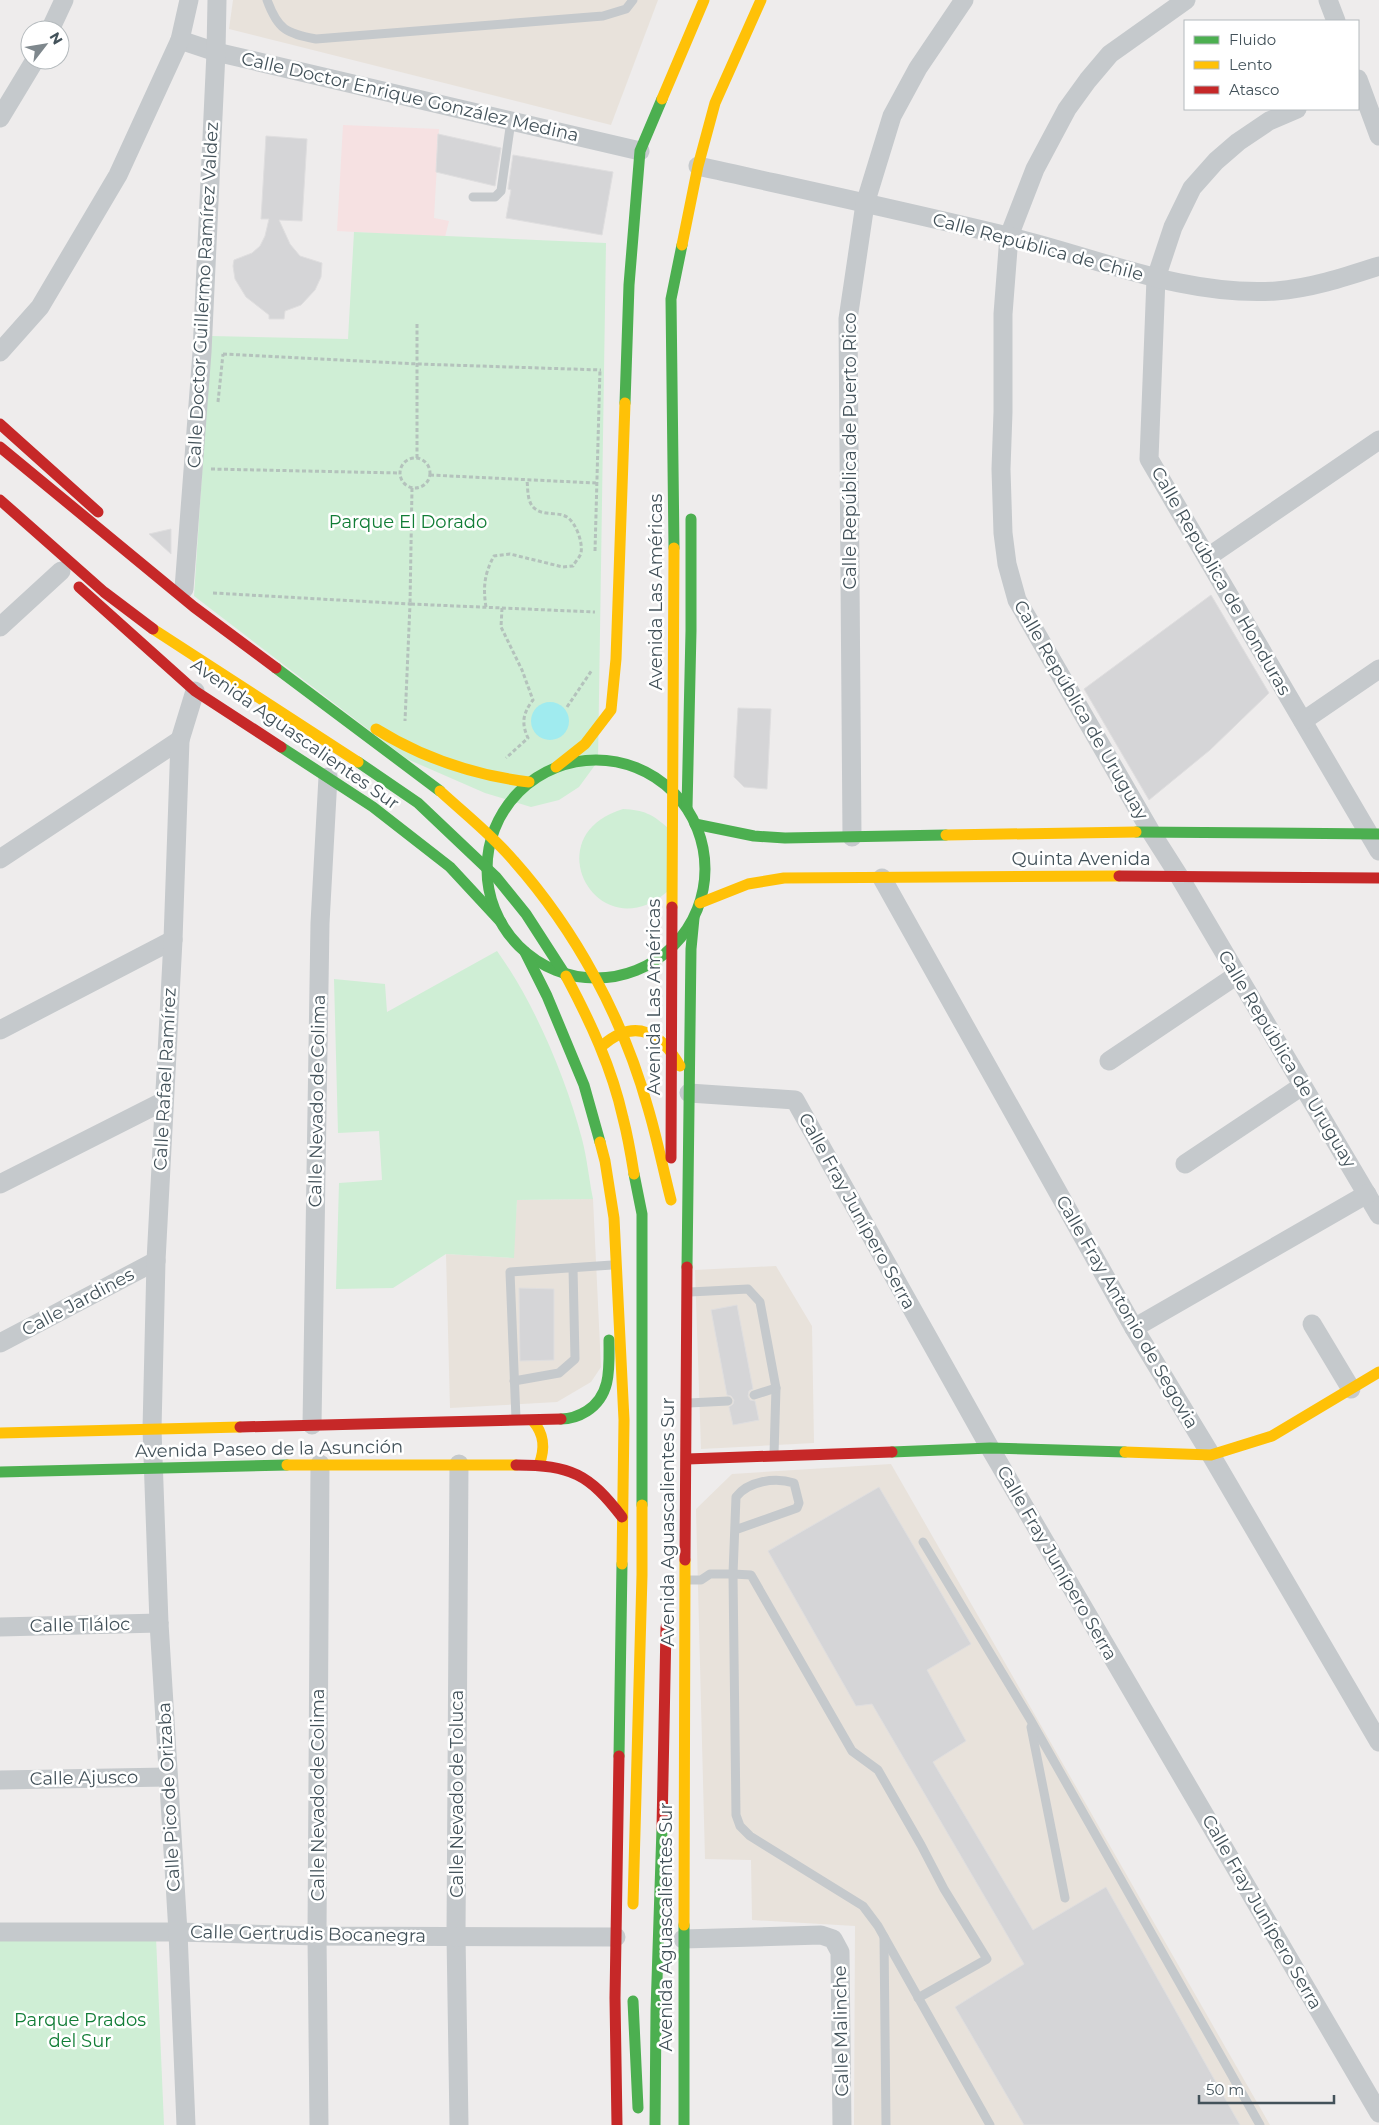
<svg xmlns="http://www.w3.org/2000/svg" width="1379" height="2125" font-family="Montserrat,sans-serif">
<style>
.commercial{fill:#e8e2db}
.medical{fill:#f6e1e2}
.green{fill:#cfeed5}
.water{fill:#a0ebef}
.building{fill:#d5d5d7;stroke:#dfdedf}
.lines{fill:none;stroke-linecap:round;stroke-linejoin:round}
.path{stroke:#b4c2bc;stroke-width:3;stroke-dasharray:4 2.5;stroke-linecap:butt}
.lane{stroke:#c5c9cc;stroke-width:9}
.street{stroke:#c5c9cc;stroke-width:19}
.fast{stroke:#4caf50;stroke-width:11}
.slow{stroke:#ffc107;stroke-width:11}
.jam{stroke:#c62828;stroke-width:11}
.fast-bridge{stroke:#4caf50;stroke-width:11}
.slow-bridge{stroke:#ffc107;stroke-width:11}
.jam-bridge{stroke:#c62828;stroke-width:11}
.labels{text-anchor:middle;stroke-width:5;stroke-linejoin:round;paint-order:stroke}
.street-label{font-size:18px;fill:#43525a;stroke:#fff}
.park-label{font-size:18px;fill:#117d36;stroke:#fff}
</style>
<rect width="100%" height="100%" fill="#eeecec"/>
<g class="commercial">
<path d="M 233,0 L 658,0 L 611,125 L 229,29 Z"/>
<path d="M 593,1199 L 601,1367 L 591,1382 L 557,1402 L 450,1408 L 446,1254 L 513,1258 L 517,1200 Z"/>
<path d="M 776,1266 L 812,1326 L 814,1443 L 701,1449 L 695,1270 Z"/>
<path d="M 891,1464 L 1270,2125 L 854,2125 L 855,1926 L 752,1920 L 751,1860 L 705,1859 L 696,1509 L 732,1474 Z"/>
</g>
<path class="medical" d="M 343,125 L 439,129 L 434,218 L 449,221 L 445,237 L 337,231 Z"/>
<g class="green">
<path d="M 354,232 L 606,243 L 598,761 L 579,787 L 559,800 L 531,807 L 485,793 L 407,759 L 194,596 L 211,336 L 348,339 Z"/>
<path d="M 623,809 C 644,810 652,814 668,828 L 668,891 C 599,952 533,836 623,809 Z"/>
<path d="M 497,951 C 534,1002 566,1078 582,1139 C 587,1158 589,1179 593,1199 L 517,1200 L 514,1258 L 446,1254 L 393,1288 L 336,1289 L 339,1183 L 382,1180 L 379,1131 L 338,1133 L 334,979 L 385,984 L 387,1012 Z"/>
<path d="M 0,1935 L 156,1937 L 164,2125 L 0,2125 Z"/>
</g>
<circle class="water" cx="550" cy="721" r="19"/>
<g class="building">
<path d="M 438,134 L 501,148 L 495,186 L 436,172 Z"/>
<path d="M 266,136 L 307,139 L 302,221 L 279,220 L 290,244 L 300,256 L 322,263 L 321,277 L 315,290 L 301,305 L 285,311 L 284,319 L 269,319 L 269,315 L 246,297 L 235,279 L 233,266 L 234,260 L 252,253 L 260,246 L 265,236 L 269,219 L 261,219 Z"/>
<path d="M 513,155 L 613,172 L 602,235 L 506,218 L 511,190 L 508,189 Z"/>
<path d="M 171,529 L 171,554 L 149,534 Z"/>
<path d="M 1211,595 L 1269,693 L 1210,750 L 1149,800 L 1084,689 Z"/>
<path d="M 738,708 L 771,709 L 767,789 L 744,787 L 734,777 Z"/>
<path d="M 519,1288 L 554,1289 L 554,1360 L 520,1361 Z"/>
<path d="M 737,1305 L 753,1389 L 749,1391 L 748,1396 L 750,1400 L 755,1401 L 759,1420 L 733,1425 L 729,1407 L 733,1404 L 734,1400 L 731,1396 L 727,1395 L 711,1310 Z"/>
<path d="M 879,1487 L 971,1644 L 927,1670 L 966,1741 L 933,1762 L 1033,1930 L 1106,1887 L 1240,2125 L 1024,2125 L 955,2007 L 1024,1964 L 872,1704 L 856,1706 L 768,1551 Z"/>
</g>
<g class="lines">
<g class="path">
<path d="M 223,354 L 418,364 L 601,370"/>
<path d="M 218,402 L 223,354"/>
<circle cx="415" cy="473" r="15"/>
<path d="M 417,458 L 417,322"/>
<path d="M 211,469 L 399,473"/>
<path d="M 430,475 L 596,483"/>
<path d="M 412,488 L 410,604 L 595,612"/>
<path d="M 595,551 L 600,369"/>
<path d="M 213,593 L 410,604 L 405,721"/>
<path d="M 486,607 C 483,588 484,574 494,556 L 510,554 L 563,567 L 573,566 C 575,562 580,557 581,553 C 583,542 576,523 567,517 C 557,511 543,517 533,507 C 527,500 528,489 527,480"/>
<path d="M 502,608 L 501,627 L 522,670 L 533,700 C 523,713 521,723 528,738 L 506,758"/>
<path d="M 567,707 L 592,670"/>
</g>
<g class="lane">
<path d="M 267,0 C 278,30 286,33 316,39 L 603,16 L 626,9 L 633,0"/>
<path d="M 473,197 L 495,197 L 501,191 L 511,121"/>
<path d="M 690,1292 L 748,1289 L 760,1302 L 776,1388 L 774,1454"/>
<path d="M 514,1381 L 559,1373 L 575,1359 L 573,1268"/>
<path d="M 754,1395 L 776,1388"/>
<path d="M 689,1403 L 728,1401"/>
<path d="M 516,1419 L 510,1272 L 612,1265"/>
<path d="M 735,1530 L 797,1508 L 799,1503 L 794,1483 C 775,1477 748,1481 736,1497 L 733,1574 L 751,1575 L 852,1751 L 878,1770 L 921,1845 L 944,1889 L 987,1959 L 918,1998"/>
<path d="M 923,1542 L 1030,1719 L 1260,2125"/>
<path d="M 688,1580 L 701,1580 L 710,1574 L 733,1574 L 736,1815 L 740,1826 L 750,1836 L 863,1906 L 878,1926 L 990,2125"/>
<path d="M 1031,1727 L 1065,1898"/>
<path d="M 884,1937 L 886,2125"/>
</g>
<g class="street">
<path d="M 1186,0 L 1110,54 L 1088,80 L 1067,109 L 1035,169 L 1009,236 L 1003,314 L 1003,412 L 1001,469 L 1003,533 L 1007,564 L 1017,600 L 1151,832 L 1179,876 L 1379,1215"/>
<path d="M 1328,0 L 1336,21"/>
<path d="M 50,30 L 64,0"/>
<path d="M 180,40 L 216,52 L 640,151"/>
<path d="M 1358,79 L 1379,136"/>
<path d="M 1297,109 L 1269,121 L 1238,142 L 1216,161 L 1192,188 L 1173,227 L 1156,278 L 1149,459 L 1379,851"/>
<path d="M 0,118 L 35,60"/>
<path d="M 698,166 C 801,189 904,211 1007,236 C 1096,257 1183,297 1276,291 C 1312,288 1345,277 1379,266"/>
<path d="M 0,352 L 40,307 L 118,175 L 180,40 L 189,0"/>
<path d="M 1208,557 L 1379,440"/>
<path d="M 184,589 L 202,352 L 216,52 L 217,0"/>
<path d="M 0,627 L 61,571"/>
<path d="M 1303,721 L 1379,669"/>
<path d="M 852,837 L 848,319 L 865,204 L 892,116 L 918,68 L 964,0"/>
<path d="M 0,859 L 180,740"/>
<path d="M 882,878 L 1134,1328 L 1211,1455 L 1379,1742"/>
<path d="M 0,1030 L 173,940"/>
<path d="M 1109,1061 L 1237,975"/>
<path d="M 689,1093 L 795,1100 L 990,1448 L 1379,2113"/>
<path d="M 1185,1164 L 1302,1086"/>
<path d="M 0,1184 L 164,1101"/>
<path d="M 1312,1324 L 1351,1389"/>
<path d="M 1134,1328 L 1367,1194"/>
<path d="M 0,1343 L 156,1261"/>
<path d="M 312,1425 L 320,923 L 328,777"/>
<path d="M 459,1464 L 456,1935 L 459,2125"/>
<path d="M 0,1627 L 159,1623"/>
<path d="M 0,1780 L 167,1777"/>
<path d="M 0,1932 L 178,1932 L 317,1936 L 616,1937"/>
<path d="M 683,1939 L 821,1935 L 833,1939 L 840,1952 L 842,2125"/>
<path d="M 186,2125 L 178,1932 L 159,1623 L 152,1429 L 156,1261 L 173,940 L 180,740 L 195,691"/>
<path d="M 319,2125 L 317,1936 L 320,1464"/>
</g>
<g class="fast">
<path d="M 625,403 L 629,285 L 640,151 L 662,99"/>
<path d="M 674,548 L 671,299 L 682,245"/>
<path d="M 281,747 L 373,807 L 450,867 L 501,922"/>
<circle cx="596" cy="869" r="109"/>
<path d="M 687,808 L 691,631 L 691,519"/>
<path d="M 695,824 L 754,836 L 785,838 L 946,835"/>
<path d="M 1136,832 L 1379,834"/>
<path d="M 525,952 L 547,996 L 584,1085 L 600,1142"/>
<path d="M 687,1267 L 691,949 L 694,918"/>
<path d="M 561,1419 C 570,1419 579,1416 587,1411 C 612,1395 609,1367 609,1340"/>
<path d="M 892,1452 L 990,1448 L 1125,1452"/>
<path d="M 0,1472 L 287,1465"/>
<path d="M 619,1756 L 622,1564"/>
<path d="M 684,1925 L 684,2125"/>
<path d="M 633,2001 L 638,2108"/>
<path d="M 655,2125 L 656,2011 L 662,1828"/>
</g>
<g class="slow">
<path d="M 662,99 L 704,0"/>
<path d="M 682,245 L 698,166 L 715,103 L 761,0"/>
<path d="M 376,729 C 424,759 473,775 529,782"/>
<path d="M 556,767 L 585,744 L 611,710 L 616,659 L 625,403"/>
<path d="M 946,835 L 1136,832"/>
<path d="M 700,903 L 748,884 L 784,878 L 1119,876"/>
<path d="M 603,1045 C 636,1017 661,1033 680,1066"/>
<path d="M 600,1142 L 605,1161 L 614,1218 L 624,1420 L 622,1564"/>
<path d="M 533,1421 C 545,1435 545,1449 539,1465"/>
<path d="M 0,1433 L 240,1427"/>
<path d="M 1125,1452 L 1211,1455 L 1272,1436 L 1379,1372"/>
<path d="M 287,1465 L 516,1465"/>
<path d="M 684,1925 L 685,1560"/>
</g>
<g class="jam">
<path d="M 0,424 L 98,512"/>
<path d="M 79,587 L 195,691 L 281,747"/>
<path d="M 1119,876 L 1379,878"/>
<path d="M 240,1427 L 561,1419"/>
<path d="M 687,1459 L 892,1452"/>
<path d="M 516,1465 C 571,1465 589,1474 622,1517"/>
<path d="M 685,1560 L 687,1267"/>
<path d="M 662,1828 L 666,1627"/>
<path d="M 617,2125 L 615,1998 L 619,1756"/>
</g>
<g class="fast-bridge">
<path d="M 276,668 L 440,791"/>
<path d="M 358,762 L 418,803 L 496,877 L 526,914 L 566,976"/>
<path d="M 634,1174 L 642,1214 L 642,1505"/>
</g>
<g class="slow-bridge">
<path d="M 153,629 L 358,762"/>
<path d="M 440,791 C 465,814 492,835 514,861 C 576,931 623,1018 648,1108 C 657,1138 663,1169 671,1200"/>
<path d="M 672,907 L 674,548"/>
<path d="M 566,976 C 590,1021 612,1068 623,1118 C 628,1137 631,1155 634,1174"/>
<path d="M 633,1904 L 642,1575 L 642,1505"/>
</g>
<g class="jam-bridge">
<path d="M 0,447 L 194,607 L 276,668"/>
<path d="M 0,500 L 104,592 L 153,629"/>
<path d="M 671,1158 L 672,907"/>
</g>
</g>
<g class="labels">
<g class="street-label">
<text transform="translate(410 97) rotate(13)" y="6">Calle Doctor Enrique González Medina</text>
<text transform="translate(1038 247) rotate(15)" y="6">Calle República de Chile</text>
<text transform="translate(203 295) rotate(-87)" y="6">Calle Doctor Guillermo Ramírez Valdez</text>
<text transform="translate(850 451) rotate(-90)" y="6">Calle República de Puerto Rico</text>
<text transform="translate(1221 581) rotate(60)" y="6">Calle República de Honduras</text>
<text transform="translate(656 592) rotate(-90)" y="6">Avenida Las Américas</text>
<text transform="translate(1081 710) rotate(60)" y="6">Calle República de Uruguay</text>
<text transform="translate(295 734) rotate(35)" y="6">Avenida Aguascalientes Sur</text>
<text x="1081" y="865">Quinta Avenida</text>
<text transform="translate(654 997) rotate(-90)" y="6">Avenida Las Américas</text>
<text transform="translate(1287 1059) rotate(59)" y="6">Calle República de Uruguay</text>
<text transform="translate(165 1079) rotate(-87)" y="6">Calle Rafael Ramírez</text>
<text transform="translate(317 1101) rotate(-89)" y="6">Calle Nevado de Colima</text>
<text transform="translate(857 1211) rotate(61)" y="6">Calle Fray Junípero Serra</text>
<text transform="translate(78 1302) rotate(-28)" y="6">Calle Jardines</text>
<text transform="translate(1127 1312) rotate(60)" y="6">Calle Fray Antonio de Segovia</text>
<text transform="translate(269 1449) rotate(-1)" y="6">Avenida Paseo de la Asunción</text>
<text transform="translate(668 1522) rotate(-90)" y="6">Avenida Aguascalientes Sur</text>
<text transform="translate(1057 1563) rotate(60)" y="6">Calle Fray Junípero Serra</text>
<text transform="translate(80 1625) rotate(-1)" y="6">Calle Tláloc</text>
<text transform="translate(84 1778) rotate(-1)" y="6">Calle Ajusco</text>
<text transform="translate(457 1794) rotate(-90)" y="6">Calle Nevado de Toluca</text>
<text transform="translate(318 1795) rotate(-90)" y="6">Calle Nevado de Colima</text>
<text transform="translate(169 1797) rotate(-93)" y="6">Calle Pico de Orizaba</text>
<text transform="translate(1262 1912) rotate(60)" y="6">Calle Fray Junípero Serra</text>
<text transform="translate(666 1927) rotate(-90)" y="6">Avenida Aguascalientes Sur</text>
<text transform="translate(308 1934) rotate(1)" y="6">Calle Gertrudis Bocanegra</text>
<text transform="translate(841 2031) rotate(-91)" y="6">Calle Malinche</text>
</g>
<g class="park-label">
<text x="408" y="528">Parque El Dorado</text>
<text x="80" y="2026">Parque Prados<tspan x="80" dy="21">del Sur</tspan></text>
</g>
</g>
<rect x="1184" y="20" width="175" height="90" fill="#ffffff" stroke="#b4babd"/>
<rect x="1194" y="36" width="25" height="8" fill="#4caf50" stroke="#b4babd"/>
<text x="1229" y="45" font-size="15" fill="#43525a">Fluido</text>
<rect x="1194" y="61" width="25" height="8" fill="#ffc107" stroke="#b4babd"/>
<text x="1229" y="70" font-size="15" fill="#43525a">Lento</text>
<rect x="1194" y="86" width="25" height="8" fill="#c62828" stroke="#b4babd"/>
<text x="1229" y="95" font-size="15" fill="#43525a">Atasco</text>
<g transform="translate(45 45) rotate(59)"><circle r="24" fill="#ffffff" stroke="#b4babd"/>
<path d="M0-4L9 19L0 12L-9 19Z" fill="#7f888d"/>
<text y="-8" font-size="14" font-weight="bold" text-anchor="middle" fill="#43525a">N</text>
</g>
<path d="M1199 2095v8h135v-8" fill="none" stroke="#43525a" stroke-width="2.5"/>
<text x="1206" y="2095" font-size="15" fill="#43525a" stroke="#ffffff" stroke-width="4" paint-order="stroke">50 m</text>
</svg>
